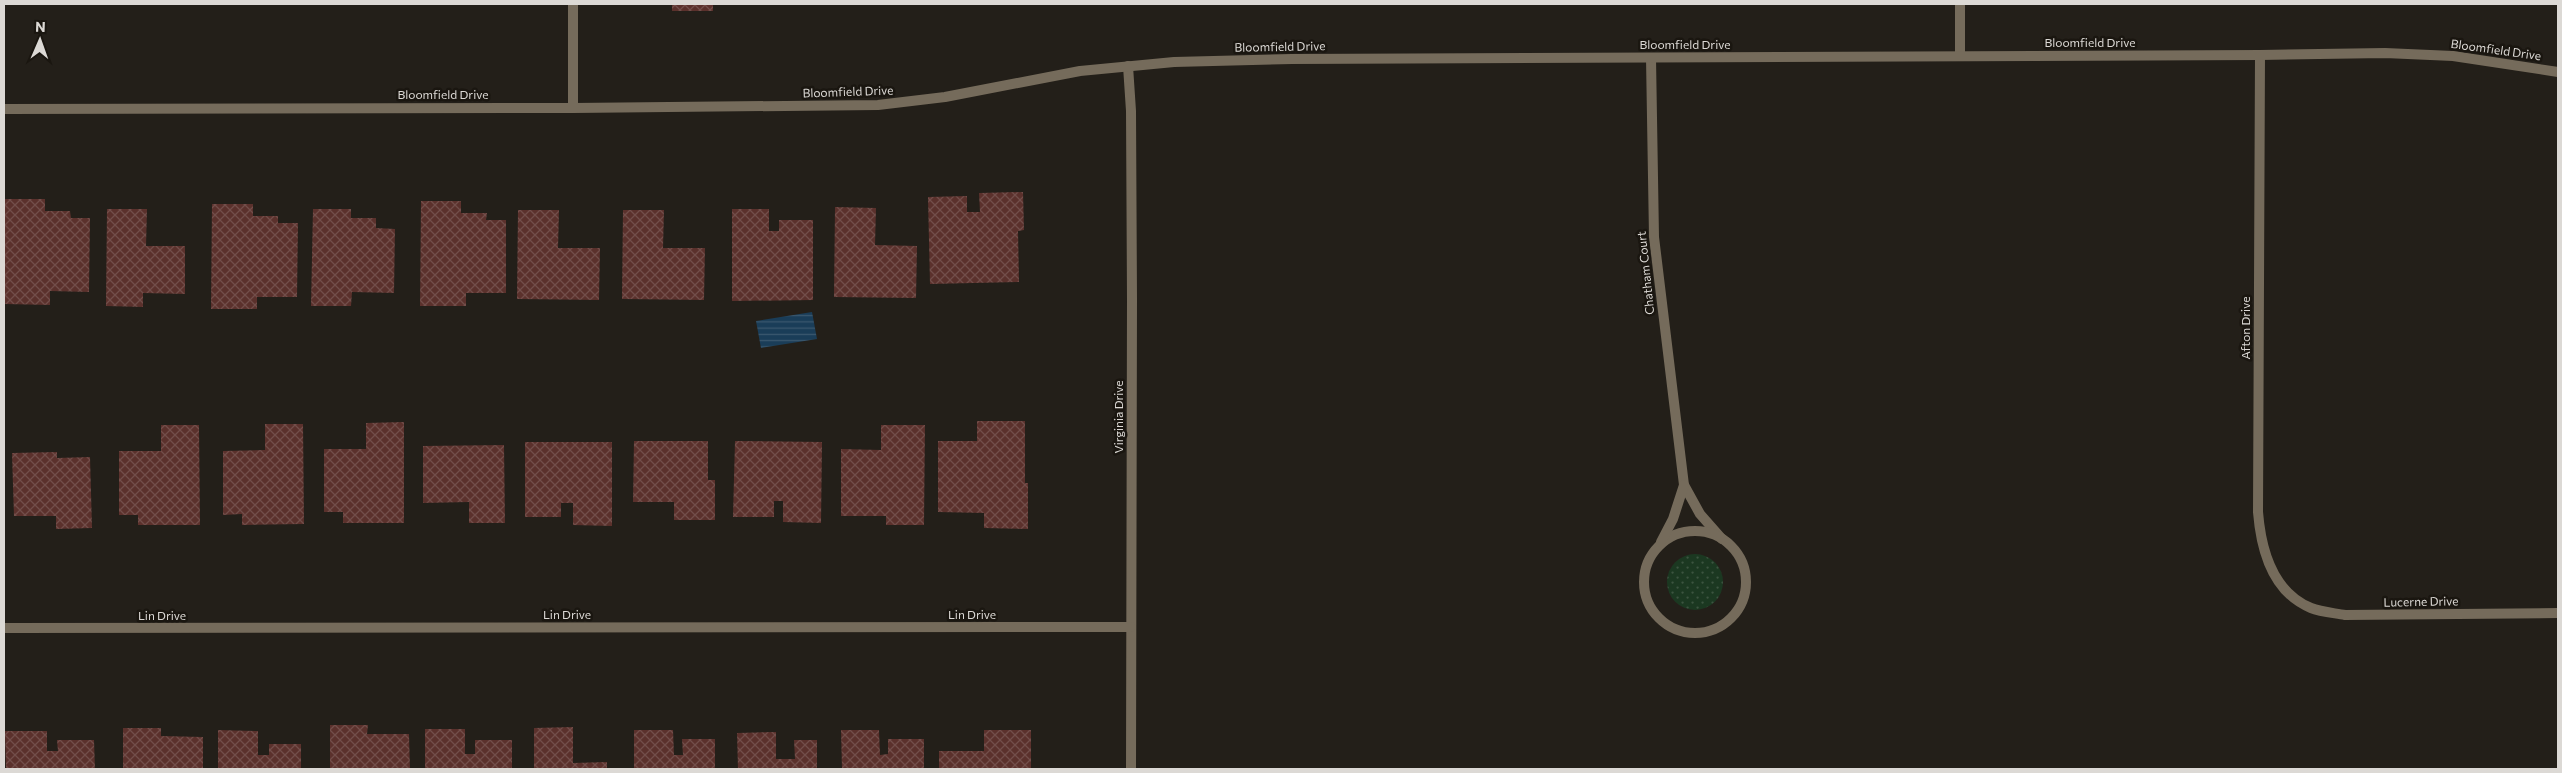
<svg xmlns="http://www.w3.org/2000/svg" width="2562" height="773" font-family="Commissioner,sans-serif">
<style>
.grass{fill:url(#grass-dots)}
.water{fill:url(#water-rules)}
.building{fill:url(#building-cross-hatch)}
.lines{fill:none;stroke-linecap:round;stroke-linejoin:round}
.minor{stroke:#756b5b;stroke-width:10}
.labels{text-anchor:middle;stroke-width:5;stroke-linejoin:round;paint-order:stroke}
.street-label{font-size:12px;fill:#dcd9d5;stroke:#1a1610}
</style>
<defs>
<pattern id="grass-dots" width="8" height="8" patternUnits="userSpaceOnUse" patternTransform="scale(1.25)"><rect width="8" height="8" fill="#1b3821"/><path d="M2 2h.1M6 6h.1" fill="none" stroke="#3c5440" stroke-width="1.8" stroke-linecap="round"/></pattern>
<pattern id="water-rules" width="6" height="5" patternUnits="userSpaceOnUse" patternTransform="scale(1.25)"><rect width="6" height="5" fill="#1a3d58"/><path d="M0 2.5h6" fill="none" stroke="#3b586f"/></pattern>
<pattern id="building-cross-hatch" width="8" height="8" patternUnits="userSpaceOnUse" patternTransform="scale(1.25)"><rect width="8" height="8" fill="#5b312c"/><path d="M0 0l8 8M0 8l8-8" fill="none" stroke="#724e4a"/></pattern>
</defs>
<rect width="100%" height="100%" fill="#231f19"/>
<circle class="grass" cx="1695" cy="582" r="28"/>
<path class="water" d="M 812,312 L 817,339 L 761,348 L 756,321 Z"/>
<g class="building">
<rect x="672" y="4" width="41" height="7"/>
<path d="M 1023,192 L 1024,230 L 1018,231 L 1019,282 L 930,284 L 928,197 L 967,196 L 967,212 L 980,212 L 979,193 Z"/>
<path d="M 4,199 L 45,199 L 45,211 L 70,211 L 71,218 L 90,218 L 89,292 L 50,291 L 50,305 L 4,304 Z"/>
<path d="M 421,201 L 461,201 L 461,213 L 487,213 L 486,220 L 506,220 L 506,293 L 466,293 L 466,306 L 420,306 Z"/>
<path d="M 212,204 L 253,204 L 253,216 L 278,216 L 278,223 L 298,223 L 297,297 L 257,297 L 257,309 L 211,309 Z"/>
<path d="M 835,207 L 876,208 L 875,245 L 917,246 L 916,298 L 834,297 Z"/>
<path d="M 107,209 L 147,209 L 146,246 L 185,246 L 185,294 L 143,293 L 143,307 L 106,306 Z"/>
<path d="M 313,209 L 351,209 L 351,218 L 376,218 L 376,228 L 395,229 L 394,293 L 352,292 L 351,306 L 311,306 Z"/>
<path d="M 732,209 L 769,209 L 769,231 L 779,231 L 779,220 L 813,220 L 813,300 L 732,301 Z"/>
<path d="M 518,210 L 559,210 L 558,248 L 600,248 L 599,300 L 517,299 Z"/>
<path d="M 623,210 L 664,210 L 663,248 L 705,248 L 704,300 L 622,299 Z"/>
<path d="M 977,421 L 1025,421 L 1025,483 L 1028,483 L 1028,529 L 984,528 L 984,513 L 938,512 L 938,441 L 977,441 Z"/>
<path d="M 404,422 L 404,523 L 343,523 L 343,512 L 324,512 L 324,449 L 366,449 L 366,423 Z"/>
<path d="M 265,424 L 303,424 L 304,524 L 242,525 L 242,514 L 223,515 L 223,451 L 265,450 Z"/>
<path d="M 161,425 L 199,425 L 200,525 L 138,525 L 138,515 L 119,515 L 119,451 L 161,451 Z"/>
<path d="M 881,425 L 925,425 L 924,525 L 886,525 L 886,516 L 841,516 L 841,449 L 881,450 Z"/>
<path d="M 634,441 L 708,441 L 708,480 L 715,480 L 715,520 L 674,520 L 674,502 L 633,502 Z"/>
<path d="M 735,441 L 822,442 L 821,523 L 783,522 L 783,501 L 774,501 L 774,517 L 733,517 Z"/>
<path d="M 525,442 L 612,442 L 612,526 L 573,525 L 573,503 L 561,503 L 561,517 L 525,517 Z"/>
<path d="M 504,445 L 505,523 L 469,523 L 469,502 L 423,503 L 423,446 Z"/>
<path d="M 57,452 L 57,458 L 90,457 L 92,528 L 56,529 L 56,516 L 14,516 L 12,453 Z"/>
<path d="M 330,725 L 368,725 L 367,734 L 409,734 L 410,769 L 330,769 Z"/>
<path d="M 573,727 L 573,763 L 607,762 L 607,769 L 534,769 L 534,728 Z"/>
<path d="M 123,728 L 161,728 L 161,736 L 203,737 L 203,769 L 123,769 Z"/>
<path d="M 425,729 L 465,729 L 465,754 L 475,754 L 475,740 L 512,740 L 512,769 L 425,769 Z"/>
<path d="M 218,730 L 258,731 L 258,755 L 269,755 L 269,744 L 301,744 L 301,769 L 218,769 Z"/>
<path d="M 634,730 L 673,730 L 674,755 L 683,755 L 682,739 L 715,739 L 715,769 L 634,769 Z"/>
<path d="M 841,730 L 879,730 L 880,755 L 888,754 L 888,739 L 924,739 L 924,769 L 842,769 Z"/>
<path d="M 984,730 L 1031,730 L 1031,769 L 939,769 L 939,751 L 984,751 Z"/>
<path d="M 5,731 L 47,731 L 47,751 L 58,751 L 57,740 L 94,740 L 95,769 L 6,769 Z"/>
<path d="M 776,732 L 776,759 L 795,759 L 794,740 L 817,740 L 817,769 L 738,769 L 737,733 Z"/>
</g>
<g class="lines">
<g class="minor">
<path d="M 573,4 L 573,108"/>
<path d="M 1960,4 L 1960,56"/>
<path d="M 2260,55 L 2258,512 C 2261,550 2272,592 2311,608 C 2321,612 2335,613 2345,615 L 2558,613"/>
<path d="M 1651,58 L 1654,237 L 1684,485 L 1700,514 L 1722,539"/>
<path d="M 1128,66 L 1131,111 L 1132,299 L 1131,769"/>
<path d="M 4,109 L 573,108 L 878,105 L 945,97 L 1080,71 L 1174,62 L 1292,59 L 2260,55 L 2385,53 L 2453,56 L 2558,72"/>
<circle cx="1695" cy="582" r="51"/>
<path d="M 1661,542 L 1673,519 L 1684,485"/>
<path d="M 4,628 L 1131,627"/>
</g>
</g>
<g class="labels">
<g class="street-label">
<text x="2090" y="47">Bloomfield Drive</text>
<text x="1685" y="49">Bloomfield Drive</text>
<text transform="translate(1280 47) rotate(-1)" y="4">Bloomfield Drive</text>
<text transform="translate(2496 50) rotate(8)" y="4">Bloomfield Drive</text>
<text transform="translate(848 92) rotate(-2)" y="4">Bloomfield Drive</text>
<text x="443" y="99">Bloomfield Drive</text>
<text transform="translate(1646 273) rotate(-96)" y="4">Chatham Court</text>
<text transform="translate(2246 328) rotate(-90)" y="4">Afton Drive</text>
<text transform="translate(1119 417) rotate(-90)" y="4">Virginia Drive</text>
<text transform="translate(2421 602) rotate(-1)" y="4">Lucerne Drive</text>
<text x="567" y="619">Lin Drive</text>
<text x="972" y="619">Lin Drive</text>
<text x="162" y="620">Lin Drive</text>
</g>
</g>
<rect width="2562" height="773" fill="none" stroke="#dcd9d5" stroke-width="10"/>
<g transform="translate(40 40) rotate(2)" stroke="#1a1610" stroke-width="4" paint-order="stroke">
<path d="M0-4L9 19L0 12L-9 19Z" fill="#dcd9d5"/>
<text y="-8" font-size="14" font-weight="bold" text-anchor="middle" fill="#dcd9d5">N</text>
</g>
</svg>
